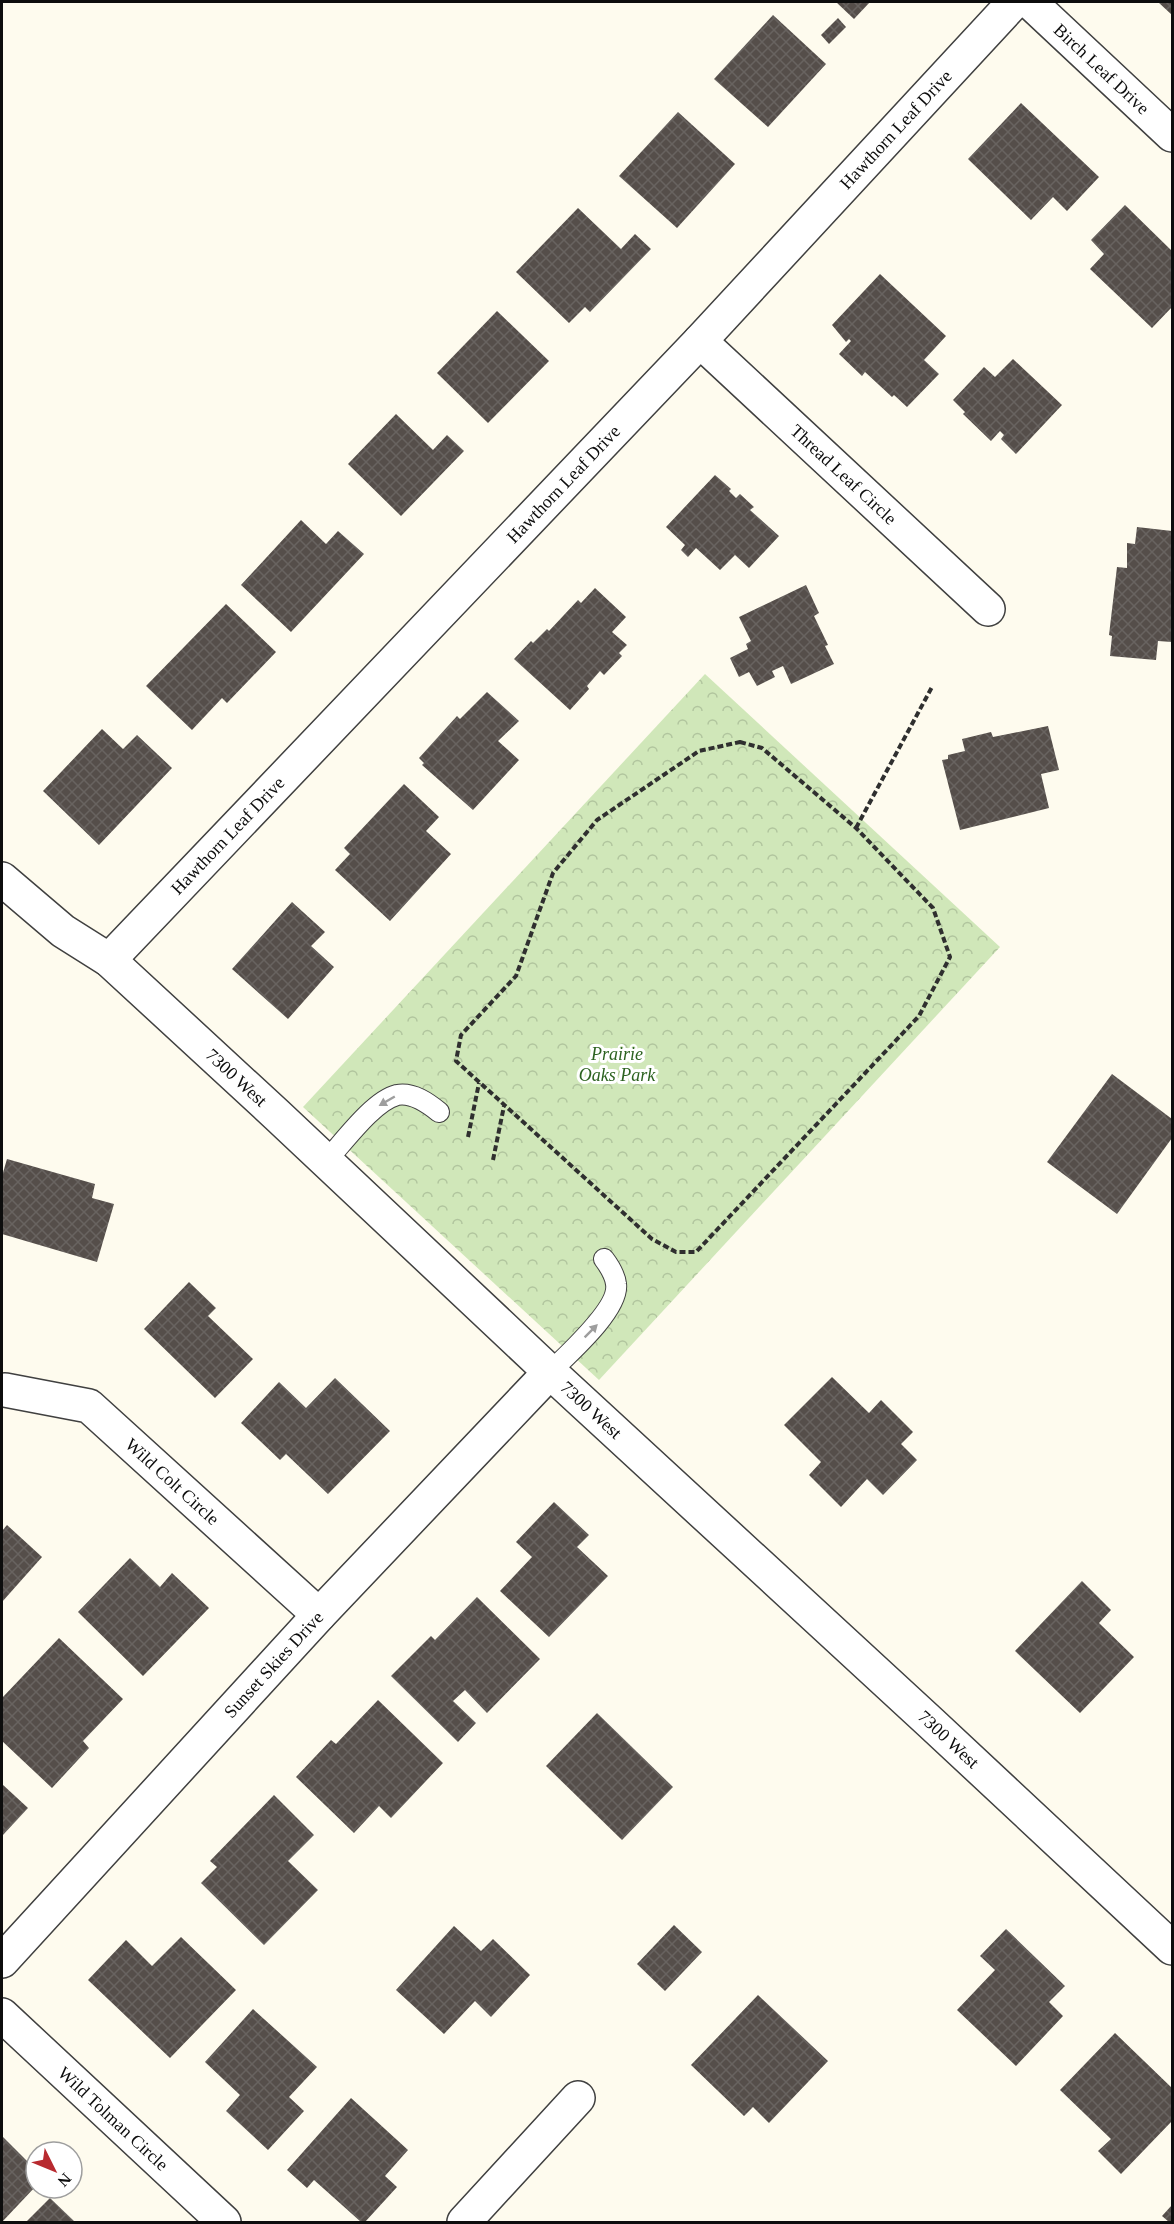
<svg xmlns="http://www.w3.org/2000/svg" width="1174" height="2224" font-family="'Times New Roman',serif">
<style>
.park{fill:url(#park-crowns)}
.building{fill:url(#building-cross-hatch)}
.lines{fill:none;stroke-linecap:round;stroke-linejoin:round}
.service-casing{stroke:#404040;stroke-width:22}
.minor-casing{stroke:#404040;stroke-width:36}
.tertiary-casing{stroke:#404040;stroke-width:36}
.path{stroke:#2f2f2f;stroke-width:4;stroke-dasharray:6 3;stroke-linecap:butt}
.service{stroke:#fff;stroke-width:20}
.minor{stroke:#fff;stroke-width:33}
.tertiary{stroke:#fff;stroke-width:33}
.oneway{fill:#9e9e9e}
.labels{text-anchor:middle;stroke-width:6;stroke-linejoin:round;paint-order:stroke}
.street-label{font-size:18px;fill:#0d0d0d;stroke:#fff}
.park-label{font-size:18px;font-style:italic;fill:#2c6220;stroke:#fff}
</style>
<defs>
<pattern id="park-crowns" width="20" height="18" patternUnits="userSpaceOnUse" patternTransform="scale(1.5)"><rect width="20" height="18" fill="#d0e7b9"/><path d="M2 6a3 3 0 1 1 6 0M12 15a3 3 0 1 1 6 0" fill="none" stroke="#b1c59e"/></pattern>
<pattern id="building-cross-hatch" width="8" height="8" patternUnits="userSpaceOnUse" patternTransform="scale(1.5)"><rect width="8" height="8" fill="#554e4a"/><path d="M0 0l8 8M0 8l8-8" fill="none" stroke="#686360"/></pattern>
</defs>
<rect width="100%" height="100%" fill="#fefbee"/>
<path class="park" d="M 705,674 L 1000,947 L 599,1380 L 303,1107 Z"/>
<g class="building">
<path d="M 836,2 L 870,2 L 854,19 Z"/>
<path d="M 1158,2 L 1172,2 L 1172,15 Z"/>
<path d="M 773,15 L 826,64 L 768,127 L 714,79 Z"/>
<path d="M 838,18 L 846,27 L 829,44 L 821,35 Z"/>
<path d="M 1021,103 L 1099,177 L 1067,211 L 1053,197 L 1031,220 L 968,159 Z"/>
<path d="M 678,112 L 735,164 L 677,228 L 619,176 Z"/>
<path d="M 1125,205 L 1172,251 L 1172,307 L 1152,328 L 1090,269 L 1104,254 L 1091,240 Z"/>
<path d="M 578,208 L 621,249 L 635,234 L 651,249 L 590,312 L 585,307 L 569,323 L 516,272 Z"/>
<path d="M 880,274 L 946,336 L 924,360 L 939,374 L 907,407 L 894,395 L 892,397 L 865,372 L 862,376 L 839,354 L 851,341 L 849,339 L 846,342 L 832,325 Z"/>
<path d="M 497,311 L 549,361 L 488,423 L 437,373 Z"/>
<path d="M 1013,359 L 1062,405 L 1016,454 L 1001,439 L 1004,435 L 1000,431 L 991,441 L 963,414 L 965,412 L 953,400 L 984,367 L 995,377 Z"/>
<path d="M 396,414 L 433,450 L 447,435 L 464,451 L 401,516 L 348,464 Z"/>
<path d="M 715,475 L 731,489 L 729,491 L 736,498 L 740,494 L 754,507 L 750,510 L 779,536 L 749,568 L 735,555 L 720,570 L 696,548 L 688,557 L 681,550 L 685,545 L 666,527 Z"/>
<path d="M 301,520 L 326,544 L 338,531 L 364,554 L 291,632 L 241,585 Z"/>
<path d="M 1137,527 L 1172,531 L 1172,642 L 1158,641 L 1156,660 L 1110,656 L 1112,636 L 1109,635 L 1117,567 L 1127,568 L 1127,543 L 1135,544 Z"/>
<path d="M 806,585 L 819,613 L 814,616 L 828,645 L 825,646 L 834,664 L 791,684 L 783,666 L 772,671 L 775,677 L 757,686 L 749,672 L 739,677 L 730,658 L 748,649 L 746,644 L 751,641 L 739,617 Z"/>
<path d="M 595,588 L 626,617 L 612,632 L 627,645 L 619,653 L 622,656 L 604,675 L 600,671 L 587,686 L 589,689 L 570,710 L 514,659 L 531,641 L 533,643 L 547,629 L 549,631 L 578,600 L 581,603 Z"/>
<path d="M 226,604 L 276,652 L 227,703 L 222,698 L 192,730 L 146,686 Z"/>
<path d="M 487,692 L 519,721 L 498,741 L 519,760 L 473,810 L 422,765 L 424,763 L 419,758 L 457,716 L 460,719 Z"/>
<path d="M 1048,726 L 1059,770 L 1041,774 L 1049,808 L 960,830 L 942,760 L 948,759 L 948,755 L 965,751 L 962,739 L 991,732 L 993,737 Z"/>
<path d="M 102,729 L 123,749 L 137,735 L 172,768 L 99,845 L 43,791 Z"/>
<path d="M 404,784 L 439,817 L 426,831 L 451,854 L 390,921 L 335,870 L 350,854 L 344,848 Z"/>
<path d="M 292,902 L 325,932 L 311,946 L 334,967 L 288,1019 L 232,969 Z"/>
<path d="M 1112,1074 L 1172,1119 L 1172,1138 L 1117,1214 L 1047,1162 Z"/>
<path d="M 7,1159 L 95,1184 L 92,1198 L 114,1204 L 97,1262 L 2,1234 L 2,1176 Z"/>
<path d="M 189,1282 L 216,1308 L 208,1316 L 253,1359 L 215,1398 L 144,1329 Z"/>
<path d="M 832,1377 L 869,1413 L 881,1400 L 913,1432 L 901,1444 L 917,1460 L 883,1495 L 867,1479 L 841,1507 L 809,1475 L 821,1462 L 784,1425 Z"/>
<path d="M 335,1378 L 390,1431 L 328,1494 L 286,1454 L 280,1460 L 241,1423 L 279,1382 L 306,1408 Z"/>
<path d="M 554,1502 L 589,1535 L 577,1547 L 608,1576 L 549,1637 L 500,1591 L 532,1557 L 516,1542 Z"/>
<path d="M 7,1525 L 42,1557 L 2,1602 L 2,1531 Z"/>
<path d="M 130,1558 L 160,1587 L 172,1573 L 209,1608 L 143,1676 L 78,1612 Z"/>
<path d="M 1082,1581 L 1111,1610 L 1099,1623 L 1134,1657 L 1080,1713 L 1015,1651 Z"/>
<path d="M 477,1597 L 540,1659 L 487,1713 L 465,1690 L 453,1701 L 476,1723 L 458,1742 L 391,1676 L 431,1636 L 435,1640 Z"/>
<path d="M 59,1638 L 123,1699 L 83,1741 L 89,1748 L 52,1788 L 2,1741 L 2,1698 Z"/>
<path d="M 378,1700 L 443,1763 L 391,1818 L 379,1806 L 354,1833 L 296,1777 L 331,1740 L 336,1744 Z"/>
<path d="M 597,1713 L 673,1787 L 622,1840 L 546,1766 Z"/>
<path d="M 2,1784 L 28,1808 L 2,1836 Z"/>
<path d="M 274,1795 L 314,1835 L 288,1861 L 318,1890 L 264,1945 L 201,1883 L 217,1867 L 210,1861 Z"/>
<path d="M 674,1925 L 702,1952 L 665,1991 L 637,1964 Z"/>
<path d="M 454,1926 L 481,1951 L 493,1939 L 530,1975 L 491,2017 L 475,2001 L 444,2034 L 396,1990 Z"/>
<path d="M 1006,1929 L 1065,1986 L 1049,2002 L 1063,2016 L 1016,2066 L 957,2010 L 995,1970 L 980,1956 Z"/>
<path d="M 181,1937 L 236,1990 L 170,2058 L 88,1980 L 126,1940 L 152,1966 Z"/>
<path d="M 758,1995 L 828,2061 L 769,2123 L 753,2107 L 744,2116 L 691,2065 Z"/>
<path d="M 253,2009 L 317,2067 L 289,2097 L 304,2111 L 268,2150 L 226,2111 L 240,2095 L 205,2062 Z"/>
<path d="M 1115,2033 L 1172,2088 L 1172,2121 L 1121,2174 L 1098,2151 L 1111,2139 L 1060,2090 Z"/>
<path d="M 351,2098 L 408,2150 L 385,2176 L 397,2187 L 365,2222 L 361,2222 L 314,2180 L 307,2188 L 287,2170 Z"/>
<path d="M 2,2136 L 36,2170 L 36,2186 L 2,2222 Z"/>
<path d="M 50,2198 L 75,2222 L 26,2222 Z"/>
<path d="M 1172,2205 L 1172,2222 L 1169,2222 L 1162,2216 Z"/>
</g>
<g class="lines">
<g class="service-casing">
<g id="service">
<path d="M 326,1161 C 343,1143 373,1101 397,1095 C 413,1092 428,1103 439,1112"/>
<path d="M 550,1372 C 567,1355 620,1309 616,1284 C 615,1275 610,1267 604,1259"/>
</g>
</g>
<g class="minor-casing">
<g id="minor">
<path id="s1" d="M 1030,2 L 1172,135"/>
<path id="s2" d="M 700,341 L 988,609"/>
<path id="s3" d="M 109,960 L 700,341 L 1014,2"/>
<path id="s4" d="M 5,1390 L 89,1406 L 319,1615"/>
<path id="s5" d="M 2,1961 L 319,1615 L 550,1372"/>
<path id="s6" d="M 2,2015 L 224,2222"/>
<path d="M 464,2222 L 578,2098"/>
</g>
</g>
<g class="tertiary-casing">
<g id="tertiary">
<path id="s7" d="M 2,879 L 63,931 L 109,960 L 277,1115 L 550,1372 L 931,1723 L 1172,1948"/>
</g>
</g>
<g class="path">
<path d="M 740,742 L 762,748 L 856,828 L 933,908 L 950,957 L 919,1016 L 696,1252 L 676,1252 L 652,1239 L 456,1061 L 461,1035 L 516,976 L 553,873 L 597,820 L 699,751 Z"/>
<path d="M 856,828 L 932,687"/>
<path d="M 468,1137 L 479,1083"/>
<path d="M 493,1160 L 504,1106"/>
</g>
<use href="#service" class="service"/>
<use href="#minor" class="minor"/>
<use href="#tertiary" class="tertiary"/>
</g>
<defs><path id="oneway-solid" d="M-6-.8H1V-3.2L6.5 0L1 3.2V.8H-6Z" transform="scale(1.5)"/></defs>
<g class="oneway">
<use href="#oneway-solid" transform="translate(387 1101) rotate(150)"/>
<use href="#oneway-solid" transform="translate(591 1331) rotate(-45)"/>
</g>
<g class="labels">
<g class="street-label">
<text dy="6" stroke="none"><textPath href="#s1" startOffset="98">Birch Leaf Drive</textPath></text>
<text dy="6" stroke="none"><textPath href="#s3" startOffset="1144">Hawthorn Leaf Drive</textPath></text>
<text dy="6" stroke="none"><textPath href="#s2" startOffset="196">Thread Leaf Circle</textPath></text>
<text dy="6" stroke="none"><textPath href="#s3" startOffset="658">Hawthorn Leaf Drive</textPath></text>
<text dy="6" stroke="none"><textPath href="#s3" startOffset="172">Hawthorn Leaf Drive</textPath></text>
<text dy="6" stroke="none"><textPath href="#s7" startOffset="308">7300 West</textPath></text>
<text dy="6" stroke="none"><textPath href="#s7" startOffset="794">7300 West</textPath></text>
<text dy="6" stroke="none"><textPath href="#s4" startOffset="198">Wild Colt Circle</textPath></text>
<text dy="6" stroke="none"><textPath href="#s5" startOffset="402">Sunset Skies Drive</textPath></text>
<text dy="6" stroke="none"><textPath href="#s7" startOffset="1280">7300 West</textPath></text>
<text dy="6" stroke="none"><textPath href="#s6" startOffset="152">Wild Tolman Circle</textPath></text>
</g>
<g class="park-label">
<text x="617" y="1060">Prairie<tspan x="617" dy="21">Oaks Park</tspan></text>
</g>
</g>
<rect width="1174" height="2224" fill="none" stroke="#0d0d0d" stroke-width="6"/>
<g transform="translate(54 2170) rotate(133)"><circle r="28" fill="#ffffff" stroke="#9e9e9e" stroke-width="1.5"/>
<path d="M0-4.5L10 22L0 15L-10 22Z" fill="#b82a2f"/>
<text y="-9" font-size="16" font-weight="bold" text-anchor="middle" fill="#0d0d0d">N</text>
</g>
</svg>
